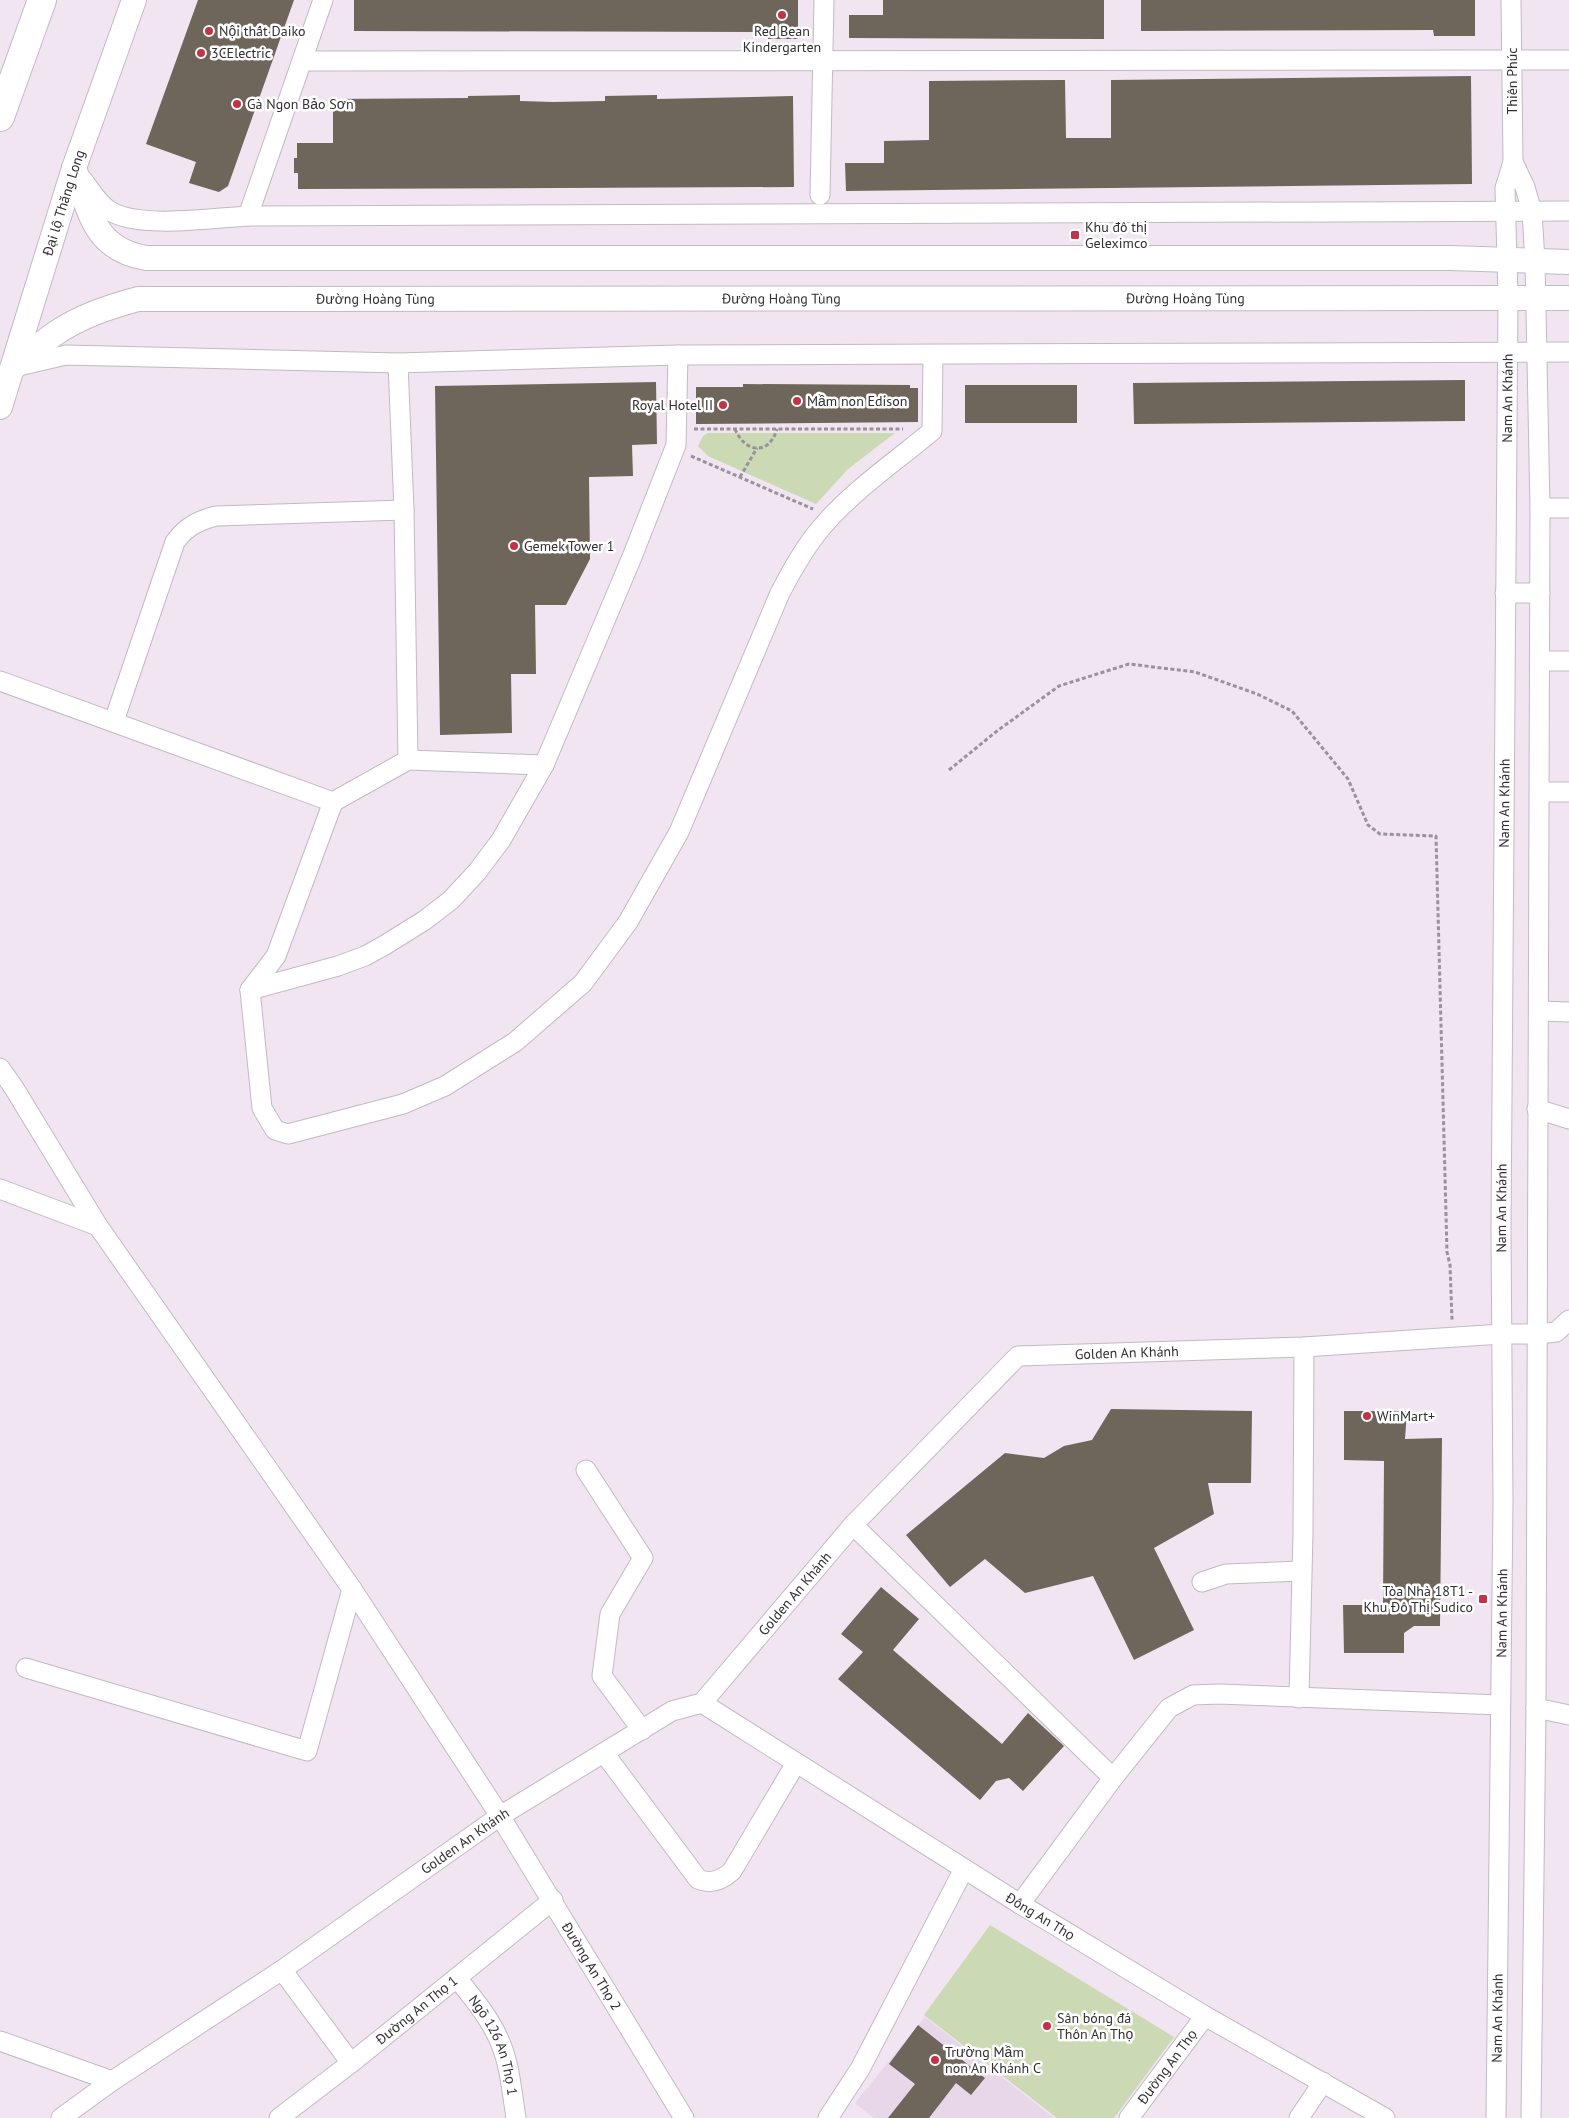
<svg xmlns="http://www.w3.org/2000/svg" width="1569" height="2118" font-family="'PT Sans',sans-serif">
<style>
.built{fill:#e7d7e9}
.green{fill:#cbd9b5}
.building{fill:#6e655b}
.lines{fill:none;stroke-linecap:round;stroke-linejoin:round}
.minor-casing{stroke:#c3b9c5;stroke-width:21}
.major-casing{stroke:#c3b9c5;stroke-width:26}
.highway-casing{stroke:#c3b9c5;stroke-width:30}
.path{stroke:#9a929b;stroke-width:3;stroke-dasharray:4 2.5;stroke-linecap:butt}
.minor{stroke:#fff;stroke-width:19}
.major{stroke:#fff;stroke-width:24}
.highway{stroke:#fff;stroke-width:28}
.poi-dot{fill:#c23248;stroke:#fff;stroke-width:2}
.labels{text-anchor:middle;stroke-width:5;stroke-linejoin:round;paint-order:stroke}
.poi-label{font-size:14px;fill:#322e32;stroke:#fff;text-anchor:start}
.street-label{font-size:14px;fill:#322e32;stroke:#fff}
</style>
<rect width="100%" height="100%" fill="#f0e5f1"/>
<path class="built" d="M 925,2017 L 1054,2118 L 874,2118 L 855,2103 Z"/>
<g class="green">
<path d="M 708,433 L 895,433 L 848,469 L 816,504 L 708,456 L 698,446 L 703,436 Z"/>
<path d="M 990,1925 L 1174,2037 L 1114,2118 L 1057,2118 L 924,2015 Z"/>
</g>
<g class="building">
<path d="M 198,0 L 294,0 L 228,186 L 219,192 L 189,183 L 196,162 L 146,144 Z"/>
<path d="M 354,0 L 798,0 L 798,39 L 768,39 L 768,32 L 354,31 Z"/>
<path d="M 883,0 L 1104,0 L 1104,39 L 849,38 L 849,15 L 883,15 Z"/>
<path d="M 1141,0 L 1475,0 L 1475,36 L 1434,36 L 1433,30 L 1141,31 Z"/>
<path d="M 1471,76 L 1472,184 L 846,191 L 845,163 L 884,163 L 884,141 L 929,140 L 929,81 L 1065,80 L 1066,138 L 1111,138 L 1111,80 Z"/>
<path d="M 520,95 L 520,101 L 553,102 L 605,101 L 605,96 L 657,95 L 657,99 L 793,96 L 794,187 L 298,189 L 298,173 L 294,173 L 294,158 L 297,158 L 297,143 L 333,143 L 333,99 L 468,98 L 468,96 Z"/>
<path d="M 1465,380 L 1465,421 L 1134,424 L 1133,383 Z"/>
<path d="M 656,382 L 657,444 L 632,445 L 633,476 L 589,477 L 590,559 L 566,605 L 535,605 L 536,674 L 511,674 L 512,733 L 440,735 L 435,386 Z"/>
<path d="M 743,384 L 910,385 L 910,388 L 918,388 L 918,422 L 696,424 L 696,387 L 743,387 Z"/>
<rect x="965" y="385" width="112" height="38"/>
<path d="M 1111,1409 L 1252,1411 L 1251,1483 L 1208,1483 L 1214,1514 L 1154,1548 L 1194,1630 L 1134,1660 L 1093,1576 L 1025,1593 L 985,1559 L 950,1587 L 906,1535 L 1005,1453 L 1044,1458 L 1064,1446 L 1092,1440 Z"/>
<path d="M 1344,1411 L 1407,1411 L 1405,1439 L 1442,1438 L 1440,1626 L 1414,1626 L 1404,1633 L 1404,1653 L 1344,1653 L 1343,1605 L 1383,1605 L 1384,1461 L 1344,1460 Z"/>
<path d="M 881,1587 L 919,1619 L 893,1650 L 1002,1744 L 1028,1713 L 1064,1746 L 1023,1791 L 1009,1778 L 996,1781 L 980,1800 L 838,1679 L 863,1652 L 841,1634 Z"/>
<path d="M 918,2025 L 985,2078 L 971,2095 L 956,2083 L 929,2118 L 888,2118 L 915,2084 L 889,2064 Z"/>
</g>
<g class="lines">
<g class="minor-casing">
<g id="minor">
<path d="M 302,61 L 1569,60"/>
<path d="M 1513,162 L 1525,187 L 1532,212 L 1535,261 L 1540,508 L 1536,1708 L 1531,2118"/>
<path d="M 82,179 C 90,189 98,204 110,211 C 140,229 212,218 248,216 L 1569,211"/>
<path d="M 820,195 L 824,0"/>
<path d="M 248,216 L 323,0"/>
<path d="M 398,363 L 404,510 L 408,760"/>
<path d="M 14,367 L 66,355 L 398,363 L 678,355 L 1569,352"/>
<path d="M 1540,508 L 1569,508"/>
<path d="M 1505,593 L 1540,593"/>
<path d="M 1541,661 L 1569,661"/>
<path d="M 0,681 L 333,802 L 408,760 L 544,765"/>
<path d="M 114,721 L 175,542 C 186,527 197,521 216,516 L 404,510"/>
<path d="M 1540,792 L 1569,792"/>
<path d="M 333,802 L 276,956 L 250,990 L 262,1108 L 275,1130 L 288,1134 L 403,1104 L 445,1086 L 515,1042 L 583,983 L 628,922 L 679,832 L 780,593 C 792,570 804,548 821,528 C 852,491 895,462 932,431 L 933,355"/>
<path d="M 250,990 L 338,966 L 365,956 L 385,945 L 425,920 L 451,900 L 477,872 L 501,840 L 544,765 L 632,557 L 676,445 L 678,355"/>
<path d="M 1540,1011 L 1569,1012"/>
<path id="s1" d="M 0,1068 L 14,1088 L 98,1226 L 352,1589 L 500,1816 L 684,2118"/>
<path d="M 1537,1109 L 1569,1119"/>
<path d="M 0,1189 L 98,1226"/>
<path d="M 586,1470 L 643,1558 L 610,1614 L 602,1676 L 642,1730"/>
<path d="M 853,1525 L 1113,1778"/>
<path d="M 1202,1582 L 1226,1574 L 1301,1571"/>
<path d="M 26,1668 L 307,1751 L 352,1589"/>
<path d="M 1299,1698 L 1303,1533 L 1304,1347"/>
<path id="s2" d="M 702,1703 L 1020,1904 L 1205,2016 L 1385,2118"/>
<path d="M 1536,1708 L 1569,1715"/>
<path d="M 604,1753 L 698,1879 C 711,1885 722,1880 732,1871 L 796,1763"/>
<path d="M 1020,1904 L 1113,1778 L 1169,1708 L 1193,1695 L 1219,1694 L 1500,1705"/>
<path d="M 282,1970 L 351,2063"/>
<path id="s3" d="M 457,1978 C 473,1998 490,2018 500,2042 C 510,2065 512,2093 516,2118"/>
<path d="M 0,2041 L 112,2081"/>
<path id="s4" d="M 61,2118 L 112,2081 L 282,1970 L 500,1816 L 672,1711 L 702,1703 L 853,1525 L 1018,1356 L 1304,1347 L 1502,1334 L 1538,1334 L 1556,1332 L 1569,1320"/>
<path id="s5" d="M 279,2118 L 351,2063 L 553,1900"/>
<path d="M 828,2118 L 860,2069 L 964,1869"/>
<path id="s6" d="M 1129,2118 L 1205,2016"/>
<path d="M 1299,2118 L 1323,2082"/>
<path id="s7" d="M 1496,2118 L 1503,1502 L 1501,1230 L 1508,297 L 1505,188 L 1513,162 L 1511,0"/>
</g>
</g>
<g class="major-casing">
<g id="major">
<path d="M 74,168 C 90,211 93,249 146,258 L 1451,258 L 1569,262"/>
<path id="s8" d="M 13,368 C 27,356 41,343 56,333 C 81,316 109,307 138,299 L 1569,298"/>
<path id="s9" d="M 0,407 L 74,168 L 134,0"/>
</g>
</g>
<g class="highway-casing">
<path id="highway" d="M 0,117 L 42,0"/>
</g>
<g class="path">
<path d="M 694,429 L 903,429"/>
<path d="M 735,429 C 745,453 769,456 777,429"/>
<path d="M 691,456 L 813,509"/>
<path d="M 740,477 L 757,448"/>
<path d="M 949,770 L 997,731 L 1059,686 L 1129,664 L 1195,672 L 1257,694 L 1292,711 L 1348,779 L 1368,825 L 1380,834 L 1436,836 L 1447,1252 L 1450,1265 L 1452,1320"/>
</g>
<use href="#minor" class="minor"/>
<use href="#major" class="major"/>
<use href="#highway" class="highway"/>
</g>
<g class="poi-dot">
<circle cx="782" cy="15" r="5"/>
<circle cx="209" cy="31" r="5"/>
<circle cx="201" cy="53" r="5"/>
<circle cx="237" cy="104" r="5"/>
<rect x="1070" y="230" width="10" height="10" rx="2.5"/>
<circle cx="797" cy="401" r="5"/>
<circle cx="723" cy="405" r="5"/>
<circle cx="514" cy="546" r="5"/>
<circle cx="1367" cy="1416" r="5"/>
<rect x="1478" y="1594" width="10" height="10" rx="2.5"/>
<circle cx="1047" cy="2026" r="5"/>
<circle cx="935" cy="2060" r="5"/>
</g>
<g class="labels">
<g class="poi-label">
<text x="219" y="36">Nội thất Daiko</text>
<text x="782" y="36" text-anchor="middle">Red Bean<tspan x="782" dy="16">Kindergarten</tspan></text>
<text x="211" y="58">3CElectric</text>
<text x="247" y="109">Gà Ngon Bảo Sơn</text>
<text x="1085" y="232">Khu đô thị<tspan x="1085" dy="16">Geleximco</tspan></text>
<text x="807" y="406">Mầm non Edison</text>
<text x="713" y="410" text-anchor="end">Royal Hotel II</text>
<text x="524" y="551">Gemek Tower 1</text>
<text x="1377" y="1421">WinMart+</text>
<text x="1473" y="1596" text-anchor="end">Tòa Nhà 18T1 -<tspan x="1473" dy="16">Khu Đô Thị Sudico</tspan></text>
<text x="1057" y="2023">Sân bóng đá<tspan x="1057" dy="16">Thôn An Thọ</tspan></text>
<text x="945" y="2057">Trường Mầm<tspan x="945" dy="16">non An Khánh C</tspan></text>
</g>
<g class="street-label">
<text transform="translate(1512 81) rotate(-90)" y="5">Thiên Phúc</text>
<text dy="5" stroke="none"><textPath href="#s9" startOffset="214">Đại lộ Thăng Long</textPath></text>
<text dy="5" stroke="none"><textPath href="#s8" startOffset="788">Đường Hoàng Tùng</textPath></text>
<text dy="5" stroke="none"><textPath href="#s8" startOffset="1192">Đường Hoàng Tùng</textPath></text>
<text dy="5" stroke="none"><textPath href="#s8" startOffset="382">Đường Hoàng Tùng</textPath></text>
<text dy="5" stroke="none"><textPath href="#s7" startOffset="1720">Nam An Khánh</textPath></text>
<text dy="5" stroke="none"><textPath href="#s7" startOffset="1315">Nam An Khánh</textPath></text>
<text dy="5" stroke="none"><textPath href="#s7" startOffset="910">Nam An Khánh</textPath></text>
<text dy="5" stroke="none"><textPath href="#s4" startOffset="1344">Golden An Khánh</textPath></text>
<text dy="5" stroke="none"><textPath href="#s4" startOffset="909">Golden An Khánh</textPath></text>
<text dy="5" stroke="none"><textPath href="#s7" startOffset="505">Nam An Khánh</textPath></text>
<text dy="5" stroke="none"><textPath href="#s4" startOffset="490">Golden An Khánh</textPath></text>
<text dy="5" stroke="none"><textPath href="#s2" startOffset="400">Đông An Thọ</textPath></text>
<text dy="5" stroke="none"><textPath href="#s1" startOffset="1076">Đường An Thọ 2</textPath></text>
<text dy="5" stroke="none"><textPath href="#s5" startOffset="175">Đường An Thọ 1</textPath></text>
<text dy="5" stroke="none"><textPath href="#s7" startOffset="100">Nam An Khánh</textPath></text>
<text dy="5" stroke="none"><textPath href="#s3" startOffset="78">Ngõ 126 An Thọ 1</textPath></text>
<text dy="5" stroke="none"><textPath href="#s6" startOffset="64">Đường An Thọ</textPath></text>
</g>
</g>
</svg>
